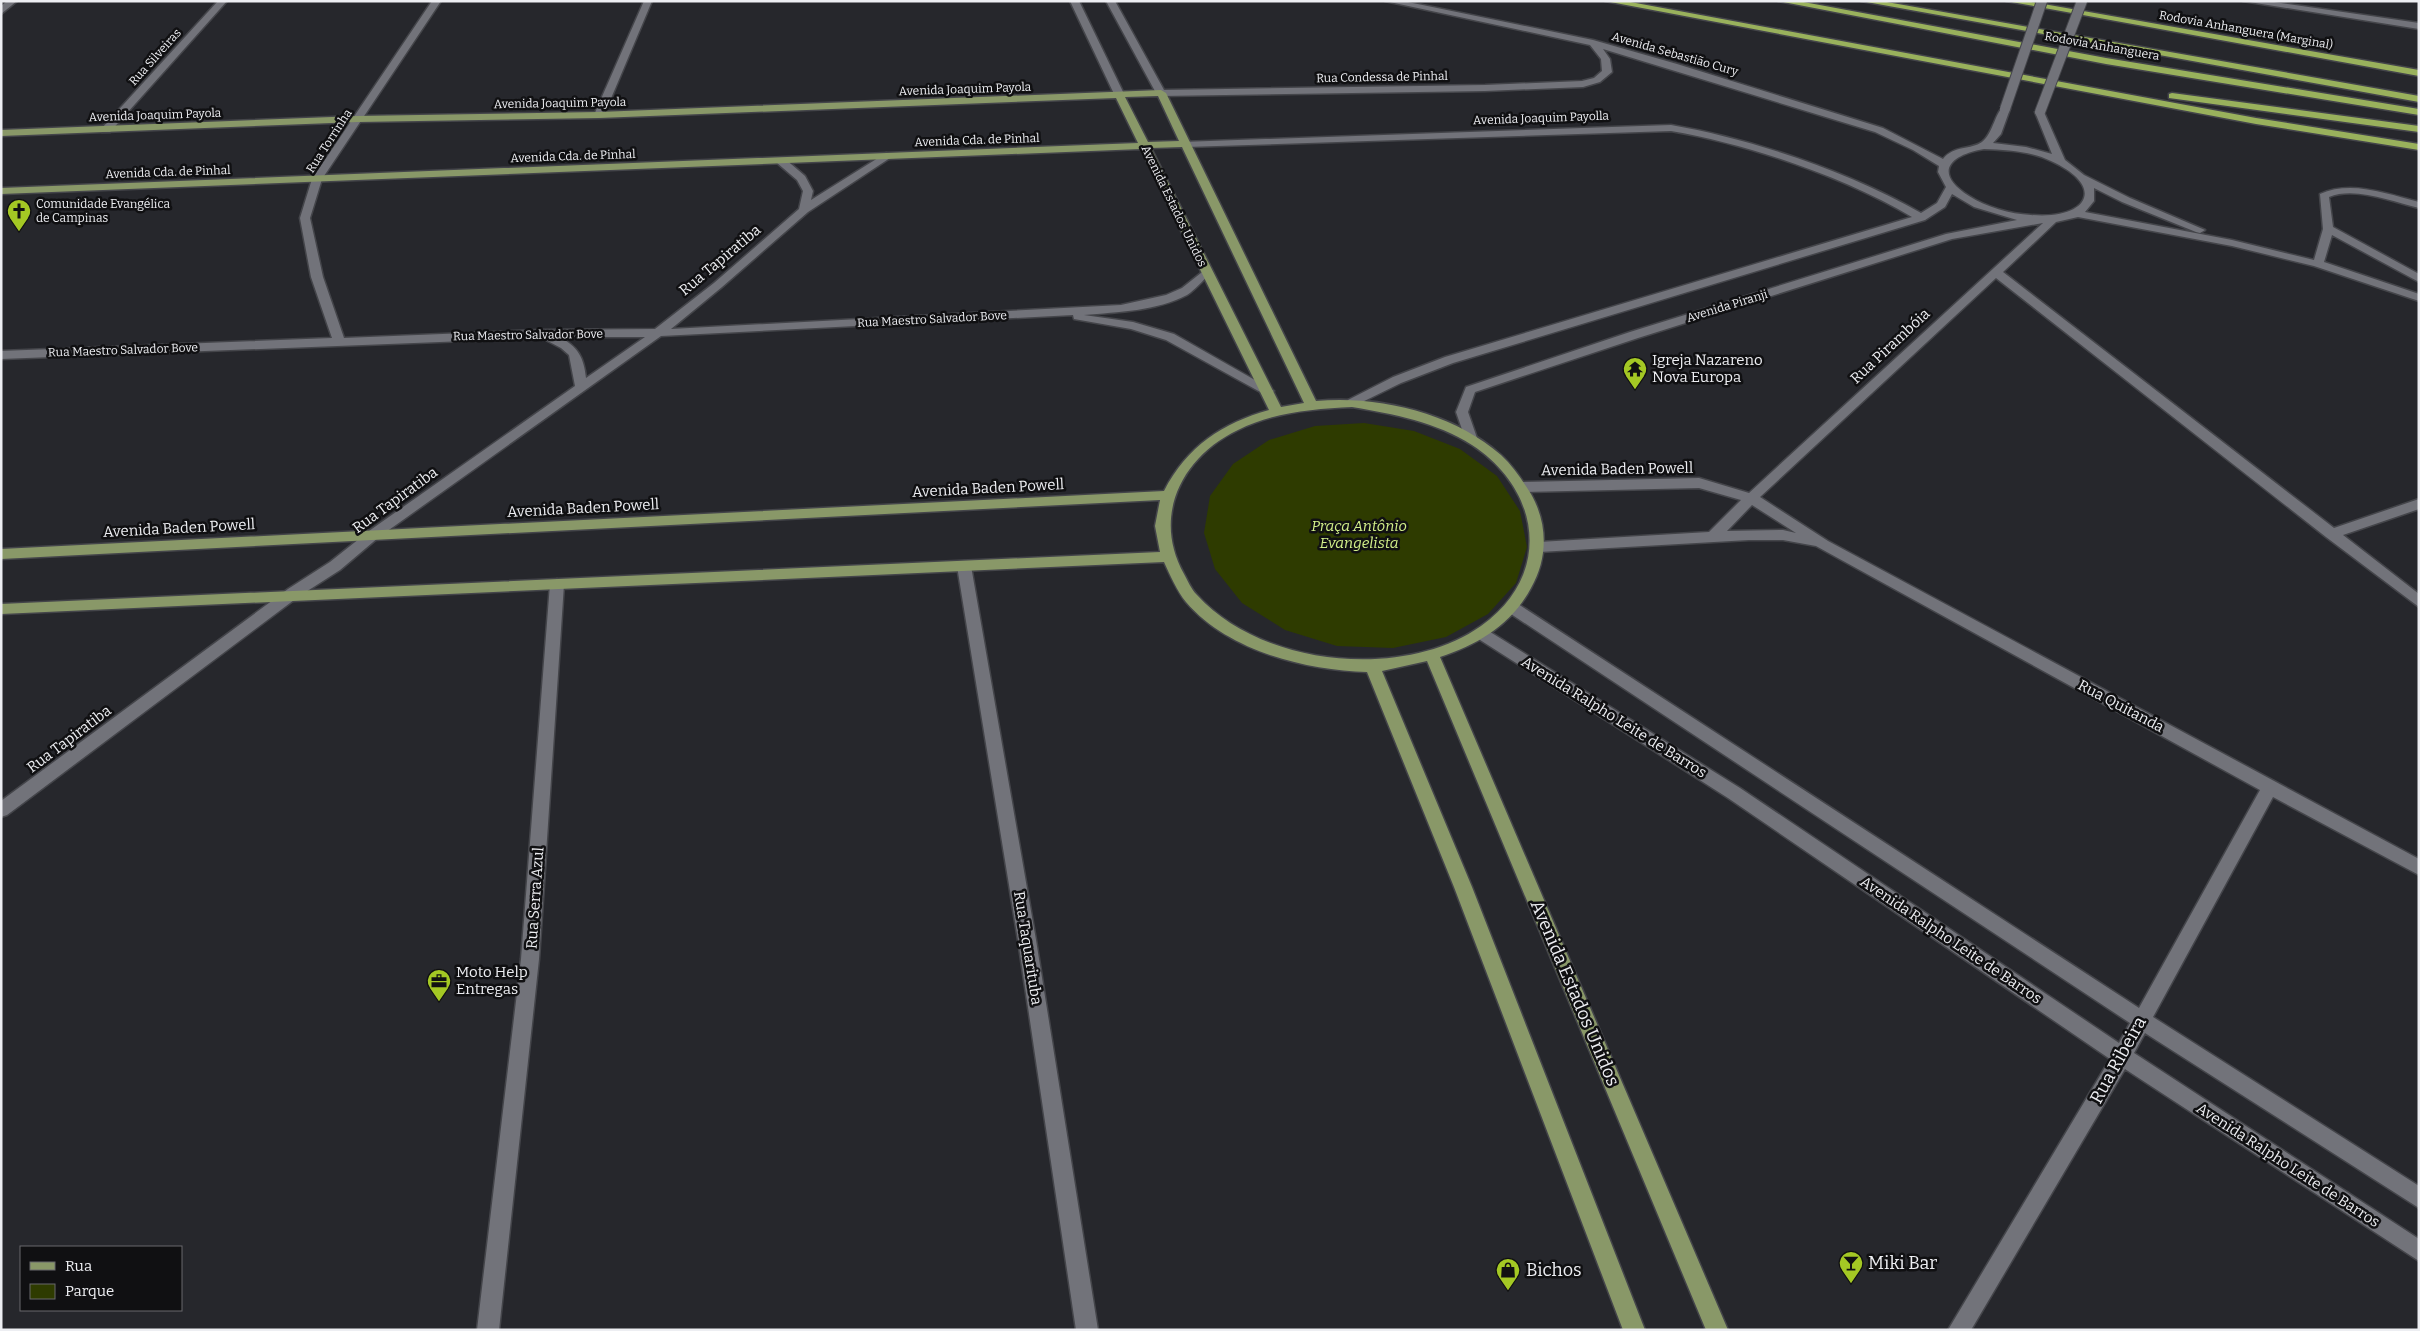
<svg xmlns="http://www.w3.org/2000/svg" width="2420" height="1331" font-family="Bitter,serif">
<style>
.green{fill:#2e3b00}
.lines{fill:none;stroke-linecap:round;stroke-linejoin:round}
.minor-casing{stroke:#44454a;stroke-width:3}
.major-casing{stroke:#44454a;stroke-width:3}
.highway-casing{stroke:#44454a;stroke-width:3}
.minor{fill:#72737a;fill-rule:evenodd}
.major{fill:#899868;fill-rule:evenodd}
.highway{fill:#99b15c;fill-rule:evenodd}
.minor-bridge-casing{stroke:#44454a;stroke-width:12;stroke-linecap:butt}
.minor-bridge{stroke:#72737a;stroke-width:10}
.labels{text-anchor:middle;stroke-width:5;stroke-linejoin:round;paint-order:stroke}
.far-street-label{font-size:12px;fill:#edeef2;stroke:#101012}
.far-poi-label{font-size:12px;fill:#edeef2;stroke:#101012;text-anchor:start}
.street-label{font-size:15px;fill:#edeef2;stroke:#101012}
.poi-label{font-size:15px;fill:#edeef2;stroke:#101012;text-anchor:start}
.park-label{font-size:15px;font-style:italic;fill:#d2ef89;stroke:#101012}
.near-street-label{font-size:18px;fill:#edeef2;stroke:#101012}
.near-poi-label{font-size:18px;fill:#edeef2;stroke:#101012;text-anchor:start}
</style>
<rect width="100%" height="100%" fill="#26272c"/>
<path class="green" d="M 1364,423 L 1414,431 L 1460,449 L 1497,476 L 1520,511 L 1527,547 L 1516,583 L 1488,614 L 1446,637 L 1393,648 L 1337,646 L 1285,630 L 1242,603 L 1215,569 L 1204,533 L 1210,496 L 1233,464 L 1269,440 L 1315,426 Z"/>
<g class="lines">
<g class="minor-casing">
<g id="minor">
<path d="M 7,1 L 17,1 L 1,14 L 1,6 Z"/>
<path d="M 218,1 L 227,1 L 110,132 L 102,132 L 102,128 Z"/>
<path d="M 432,1 L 441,1 L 322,179 L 310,218 L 323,277 L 344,338 L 539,330 L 655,329 L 714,283 L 799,209 L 803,191 L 797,180 L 776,162 L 776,158 L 784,158 L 805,176 L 813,191 L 811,200 L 886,153 L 890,154 L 890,158 L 808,212 L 722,287 L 671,329 L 1121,305 L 1166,295 L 1182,288 L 1206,269 L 1210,270 L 1210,274 C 1202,281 1195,290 1187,295 C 1157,311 1118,312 1084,315 L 1133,322 L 1174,334 L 1274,391 L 1268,395 L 1264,394 L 1166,340 L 1131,329 L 1074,319 L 1073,315 L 661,336 L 379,537 L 340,570 L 298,597 L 7,815 L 1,817 L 1,801 L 288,589 L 330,562 L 369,531 L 575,386 L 569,355 L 561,348 L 542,338 L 1,359 L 1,351 L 332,338 L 311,277 L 300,218 L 312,179 ZM 559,337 L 645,337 L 586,378 C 584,358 578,346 559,337 Z"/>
<path d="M 644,1 L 652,1 L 604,115 L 596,117 L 594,115 Z"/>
<path d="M 1070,1 L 1079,1 L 1125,96 L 1123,98 L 1115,96 Z"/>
<path d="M 1106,1 L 1115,1 L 1164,90 L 1485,85 L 1582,81 L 1594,78 L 1602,71 L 1601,59 L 1590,45 L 1385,1 L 1403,1 L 1593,40 L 1677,64 L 1883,128 L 1943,159 C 1954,145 1971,150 1982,142 C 1993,134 1996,109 2005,106 L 2010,109 L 2001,134 L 1993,143 L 2026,147 L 2052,154 L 2035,112 L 2043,110 L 2065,160 L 2084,175 L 2130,198 L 2205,230 L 2200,233 L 2196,232 L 2122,202 L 2094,188 L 2094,201 L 2085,212 L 2232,240 L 2314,260 L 2323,229 L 2320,194 C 2351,180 2387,194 2419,202 L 2419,208 C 2393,202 2355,186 2329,197 L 2333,227 L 2419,274 L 2419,282 L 2332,235 L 2324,262 L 2419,294 L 2419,301 L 2314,266 L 2232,246 L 2078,217 L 2056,222 L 2003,272 L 2334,528 L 2419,499 L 2419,509 L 2343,535 L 2419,594 L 2419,607 L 2326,537 L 1996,278 L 1760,497 L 1828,541 L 2419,859 L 2419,875 L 2273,797 L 2153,1017 L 2419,1186 L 2419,1208 L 2145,1033 L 2134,1053 L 2419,1239 L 2419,1261 L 2125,1069 L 1971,1330 L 1948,1330 L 2110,1059 L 1728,798 L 1477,638 L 1475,634 L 1477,630 L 1487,630 L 1740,788 L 2119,1043 L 2130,1023 L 1508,612 L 1506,608 L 1508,604 L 1518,604 L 2139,1008 L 2260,790 L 1816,546 L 1783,540 L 1749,540 L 1539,552 L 1532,547 L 1539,542 L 1709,532 L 1741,500 L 1699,488 L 1521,492 L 1514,487 L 1521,482 L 1699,478 L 1749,493 L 2043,223 L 1952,239 L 1638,338 L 1475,392 L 1468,412 L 1477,438 L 1471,442 L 1465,438 L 1456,412 L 1466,387 L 1630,332 L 1946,234 L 2017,220 L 1974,207 L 1952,194 L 1945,207 L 1925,220 L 1453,363 L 1401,383 L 1352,407 L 1346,403 L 1348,400 L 1393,377 L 1445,357 L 1912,217 C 1844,177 1748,144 1671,131 L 1186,147 L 1182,146 L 1182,142 L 1671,125 C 1752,139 1850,172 1921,213 L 1937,203 L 1946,187 L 1938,172 L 1939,166 L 1913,150 L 1875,132 L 1603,49 L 1610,59 L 1612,72 L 1600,82 L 1583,87 L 1485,91 L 1161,96 L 1156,93 ZM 1984,149 C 2007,150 2030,151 2051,161 C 2108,187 2087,220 2031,215 C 2010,214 1986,207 1969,196 C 1933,173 1949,155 1984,149 ZM 1752,505 L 1796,533 L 1783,530 L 1727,531 Z"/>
<path d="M 2243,1 L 2267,1 L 2419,23 L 2419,29 Z"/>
<path d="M 964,561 L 971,566 L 1036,940 L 1098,1330 L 1076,1330 L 1018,940 L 957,566 Z"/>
<path d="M 557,579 L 564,584 L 539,959 L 499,1330 L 477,1330 L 521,959 L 550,584 Z"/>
</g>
</g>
<g class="major-casing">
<path id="major" d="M 1161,90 L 1166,93 L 1316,401 C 1378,395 1454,413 1501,455 C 1513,466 1522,480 1531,494 C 1548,524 1548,558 1531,588 C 1511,625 1479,644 1440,657 L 1728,1330 L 1706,1330 L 1427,661 L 1382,671 L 1472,887 L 1645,1330 L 1623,1330 L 1454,887 L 1367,672 C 1305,670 1228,651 1186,602 C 1177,591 1170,575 1164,562 L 1,614 L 1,604 L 1160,552 L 1155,526 L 1160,500 L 1,559 L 1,549 L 1164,491 C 1187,446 1223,423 1269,410 L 1141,149 L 1,194 L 1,188 L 1138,143 L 1116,98 L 599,118 L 358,122 L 1,136 L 1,130 L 358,116 L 599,112 ZM 1158,96 L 1179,141 L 1148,142 L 1125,97 ZM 1182,147 L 1304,403 L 1281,407 L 1151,148 ZM 1352,407 C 1394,414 1436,422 1472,445 C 1542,491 1552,576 1481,626 C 1403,681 1261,666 1197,595 C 1191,589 1188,581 1184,574 C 1152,517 1181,457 1238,430 C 1274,412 1313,409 1352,407 Z"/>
</g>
<g class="highway-casing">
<g id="highway">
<path d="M 1605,1 L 1625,1 L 2256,118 L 2419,144 L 2419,150 L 2256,124 Z"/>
<path d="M 1778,1 L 1798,1 L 2106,58 L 2419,109 L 2419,115 L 2106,64 Z"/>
<path d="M 1861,1 L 1881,1 L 2419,96 L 2419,102 Z"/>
<path d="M 2006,1 L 2026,1 L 2419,70 L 2419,76 Z"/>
<path d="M 2172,93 L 2419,126 L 2419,132 L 2169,98 L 2169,94 Z"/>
</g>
</g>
<use href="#minor" class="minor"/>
<use href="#major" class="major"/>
<use href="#highway" class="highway"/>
<g class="minor-bridge-casing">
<g id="minor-bridge">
<path d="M 2005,109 L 2042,1"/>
<path d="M 2040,112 L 2082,1"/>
</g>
</g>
<use href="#minor-bridge" class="minor-bridge"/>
</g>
<defs>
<g id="church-pin" transform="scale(1.25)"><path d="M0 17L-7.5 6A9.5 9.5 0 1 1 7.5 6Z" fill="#a4c824" stroke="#101012"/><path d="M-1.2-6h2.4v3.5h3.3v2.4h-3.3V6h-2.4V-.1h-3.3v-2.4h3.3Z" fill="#111"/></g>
<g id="temple-pin" transform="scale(1.25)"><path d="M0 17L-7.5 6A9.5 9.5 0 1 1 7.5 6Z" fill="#a4c824" stroke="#101012"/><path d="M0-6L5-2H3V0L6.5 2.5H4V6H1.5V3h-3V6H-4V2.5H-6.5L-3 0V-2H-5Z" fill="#111"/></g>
<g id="office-pin" transform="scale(1.25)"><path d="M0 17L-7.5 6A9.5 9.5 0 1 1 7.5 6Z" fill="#a4c824" stroke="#101012"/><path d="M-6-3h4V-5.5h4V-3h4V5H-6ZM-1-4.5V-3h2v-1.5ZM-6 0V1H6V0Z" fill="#111"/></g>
<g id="bar-pin" transform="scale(1.25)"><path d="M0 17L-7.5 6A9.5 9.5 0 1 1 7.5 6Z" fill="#a4c824" stroke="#101012"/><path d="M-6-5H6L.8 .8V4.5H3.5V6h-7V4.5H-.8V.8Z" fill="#111"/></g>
<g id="shop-pin" transform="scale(1.25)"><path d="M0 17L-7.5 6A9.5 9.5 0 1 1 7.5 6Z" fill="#a4c824" stroke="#101012"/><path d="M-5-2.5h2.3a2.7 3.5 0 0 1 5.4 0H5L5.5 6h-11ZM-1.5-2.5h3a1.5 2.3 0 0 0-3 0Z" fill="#111"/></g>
</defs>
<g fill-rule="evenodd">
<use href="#church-pin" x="19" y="211"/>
<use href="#temple-pin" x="1635" y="369"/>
<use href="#office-pin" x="439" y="981"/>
<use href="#bar-pin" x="1851" y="1263"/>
<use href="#shop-pin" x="1508" y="1270"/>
</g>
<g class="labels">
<g class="far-street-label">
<text transform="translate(2246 30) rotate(10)" y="4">Rodovia Anhanguera (Marginal)</text>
<text transform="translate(2102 46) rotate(10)" y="4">Rodovia Anhanguera</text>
<text transform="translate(1675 54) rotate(16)" y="4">Avenida Sebastião Cury</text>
<text transform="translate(155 57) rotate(-48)" y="4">Rua Silveiras</text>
<text transform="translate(1382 77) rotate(-1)" y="4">Rua Condessa de Pinhal</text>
<text transform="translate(965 89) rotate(-2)" y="4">Avenida Joaquim Payola</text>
<text transform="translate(560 103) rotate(-1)" y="4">Avenida Joaquim Payola</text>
<text transform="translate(155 115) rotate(-2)" y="4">Avenida Joaquim Payola</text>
<text transform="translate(1541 118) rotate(-2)" y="4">Avenida Joaquim Payolla</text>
<text transform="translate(977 140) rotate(-2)" y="4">Avenida Cda. de Pinhal</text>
<text transform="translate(329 141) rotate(-57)" y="4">Rua Torrinha</text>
<text transform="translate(573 156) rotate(-2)" y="4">Avenida Cda. de Pinhal</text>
<text transform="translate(168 172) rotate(-2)" y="4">Avenida Cda. de Pinhal</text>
<text transform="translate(1174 206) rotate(64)" y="4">Avenida Estados Unidos</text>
<text transform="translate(1727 306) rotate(-17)" y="4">Avenida Piranji</text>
<text transform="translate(932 319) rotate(-3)" y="4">Rua Maestro Salvador Bove</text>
<text transform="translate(528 335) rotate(-1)" y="4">Rua Maestro Salvador Bove</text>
<text transform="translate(123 350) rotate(-2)" y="4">Rua Maestro Salvador Bove</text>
</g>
<g class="far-poi-label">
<text x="36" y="208">Comunidade Evangélica<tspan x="36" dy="14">de Campinas</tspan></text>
</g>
<g class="street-label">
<text transform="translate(720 260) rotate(-40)" y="5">Rua Tapiratiba</text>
<text transform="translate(1890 346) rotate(-43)" y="5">Rua Pirambóia</text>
<text transform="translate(1617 469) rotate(-1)" y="5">Avenida Baden Powell</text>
<text transform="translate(988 488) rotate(-3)" y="5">Avenida Baden Powell</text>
<text transform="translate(395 500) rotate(-36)" y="5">Rua Tapiratiba</text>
<text transform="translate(583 508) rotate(-3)" y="5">Avenida Baden Powell</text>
<text transform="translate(179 528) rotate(-3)" y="5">Avenida Baden Powell</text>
<text transform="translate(2121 706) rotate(28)" y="5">Rua Quitanda</text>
<text transform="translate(1614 717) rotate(32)" y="5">Avenida Ralpho Leite de Barros</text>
<text transform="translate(69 739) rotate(-37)" y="5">Rua Tapiratiba</text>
<text transform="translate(535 898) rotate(-86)" y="5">Rua Serra Azul</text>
<text transform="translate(1951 940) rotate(34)" y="5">Avenida Ralpho Leite de Barros</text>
<text transform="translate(1028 948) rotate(81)" y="5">Rua Taquarituba</text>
<text transform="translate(2288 1165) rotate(33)" y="5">Avenida Ralpho Leite de Barros</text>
</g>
<g class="poi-label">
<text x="1652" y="365">Igreja Nazareno<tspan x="1652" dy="17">Nova Europa</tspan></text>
<text x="456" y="977">Moto Help<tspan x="456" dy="17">Entregas</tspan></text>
</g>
<g class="park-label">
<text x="1359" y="531">Praça Antônio<tspan x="1359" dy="17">Evangelista</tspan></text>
</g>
<g class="near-street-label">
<text transform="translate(1575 993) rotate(67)" y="6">Avenida Estados Unidos</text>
<text transform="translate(2118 1060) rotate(-61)" y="6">Rua Ribeira</text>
</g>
<g class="near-poi-label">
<text x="1868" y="1269">Miki Bar</text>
<text x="1526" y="1276">Bichos</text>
</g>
</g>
<rect width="2420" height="1331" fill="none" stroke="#edeef2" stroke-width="5"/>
<rect x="20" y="1246" width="162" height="65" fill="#101012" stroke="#68696c"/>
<rect x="30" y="1262" width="25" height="8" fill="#899868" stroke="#68696c"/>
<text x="65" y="1271" font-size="15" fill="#edeef2">Rua</text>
<rect x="30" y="1284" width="25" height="15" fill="#2e3b00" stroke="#68696c"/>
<text x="65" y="1296" font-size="15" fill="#edeef2">Parque</text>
</svg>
